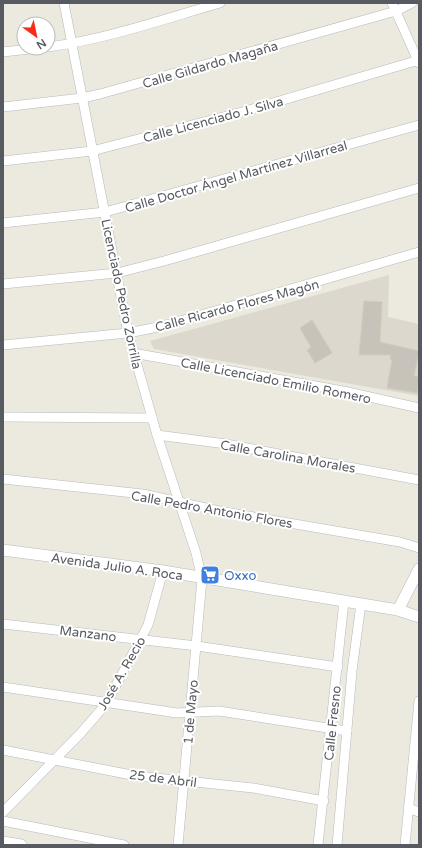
<svg xmlns="http://www.w3.org/2000/svg" width="422" height="848" font-family="'Varela Round',sans-serif">
<style>
.education{fill:#dcd8cd}
.building{fill:#c7c3bb;stroke:#d1cbbc}
.lines{fill:none;stroke-linecap:round;stroke-linejoin:round}
.minor-casing{stroke:#b6b9bf;stroke-width:10}
.tertiary-casing{stroke:#b6b9bf;stroke-width:12}
.minor{stroke:#fff;stroke-width:9}
.tertiary{stroke:#fff;stroke-width:11}
.labels{text-anchor:middle;stroke-width:4;stroke-linejoin:round;paint-order:stroke}
.street-label{font-size:13px;fill:#575b61;stroke:#fff}
.shop-label{font-size:13px;fill:#366cbe;stroke:#fff;text-anchor:start}
</style>
<rect width="100%" height="100%" fill="#ece9de"/>
<path class="education" d="M 389,275 L 388,317 L 419,324 L 419,396 L 154,349 L 150,341 Z"/>
<g class="building">
<path d="M 364,301 L 382,302 L 380,342 L 419,351 L 414,376 L 419,377 L 417,393 L 387,388 L 392,360 L 390,359 L 391,355 L 359,355 Z"/>
<path d="M 312,320 L 332,353 L 315,363 L 307,350 L 311,347 L 300,328 Z"/>
</g>
<g class="lines">
<g class="minor-casing">
<g id="minor">
<path d="M 64,3 L 128,333 L 157,435 L 196,553 L 202,579 L 178,845"/>
<path d="M 392,3 L 419,63"/>
<path d="M 48,47 C 107,39 164,19 220,3"/>
<path d="M 3,52 L 38,48"/>
<path d="M 3,107 L 82,98 L 100,94 L 396,11 L 412,3"/>
<path d="M 3,161 L 92,151 L 242,112 L 419,60"/>
<path d="M 3,223 L 105,212 L 419,125"/>
<path d="M 3,284 L 117,273 L 164,261 L 419,188"/>
<path d="M 3,345 L 128,333 L 163,326 L 419,252"/>
<path d="M 133,353 L 343,391 L 419,408"/>
<path d="M 3,417 L 152,418"/>
<path d="M 157,435 L 226,444 L 419,480"/>
<path d="M 3,479 L 143,494 L 219,511 L 400,542 L 419,548"/>
<path d="M 3,624 L 197,646 L 338,667"/>
<path d="M 3,687 L 164,711 L 176,713 L 219,711 L 347,731"/>
<path d="M 3,750 L 137,776 L 253,788 L 324,801"/>
<path d="M 408,808 L 419,812"/>
<path d="M 3,812 L 80,734 L 106,704 L 148,625 L 163,571"/>
<path d="M 3,821 L 124,845"/>
<path d="M 318,845 L 344,601"/>
<path d="M 337,845 L 352,671 L 361,604"/>
<path d="M 405,845 L 419,701"/>
</g>
</g>
<g class="tertiary-casing">
<g id="tertiary">
<path d="M 3,550 L 163,571 L 398,610 L 419,617"/>
<path d="M 398,610 L 419,569"/>
<path d="M 3,842 L 21,845"/>
</g>
</g>
<use href="#minor" class="minor"/>
<use href="#tertiary" class="tertiary"/>
</g>
<defs>
<g id="supermarket-square" transform="scale(1)"><rect x="-9" y="-9" width="18" height="18" rx="4" fill="#3f7fe0" stroke="#fff"/><path d="M-6-5.5h2.5l.6 2H6L4.5 2H-2.5L-4.4-4H-6ZM-1.5 3.2a1.3 1.3 0 1 0 .1 0ZM3 3.2a1.3 1.3 0 1 0 .1 0Z" fill="#fff"/></g>
</defs>
<g fill-rule="evenodd">
<use href="#supermarket-square" x="210" y="575"/>
</g>
<g class="labels">
<g class="street-label">
<text transform="translate(210 64) rotate(-16)" y="5">Calle Gildardo Magaña</text>
<text transform="translate(213 119) rotate(-15)" y="5">Calle Licenciado J. Silva</text>
<text transform="translate(236 176) rotate(-16)" y="5">Calle Doctor Ángel Martínez Villarreal</text>
<text transform="translate(122 294) rotate(78)" y="5">Licenciado Pedro Zorrilla</text>
<text transform="translate(237 305) rotate(-15)" y="5">Calle Ricardo Flores Magón</text>
<text transform="translate(276 380) rotate(11)" y="5">Calle Licenciado Emilio Romero</text>
<text transform="translate(288 456) rotate(10)" y="5">Calle Carolina Morales</text>
<text transform="translate(212 509) rotate(10)" y="5">Calle Pedro Antonio Flores</text>
<text transform="translate(117 566) rotate(8)" y="5">Avenida Julio A. Roca</text>
<text transform="translate(88 633) rotate(7)" y="5">Manzano</text>
<text transform="translate(121 673) rotate(-60)" y="5">José A. Recio</text>
<text transform="translate(190 712) rotate(-85)" y="5">1 de Mayo</text>
<text transform="translate(332 723) rotate(-84)" y="5">Calle Fresno</text>
<text transform="translate(163 778) rotate(7)" y="5">25 de Abril</text>
</g>
<g class="shop-label">
<text x="224" y="580">Oxxo</text>
</g>
</g>
<rect width="422" height="848" fill="none" stroke="#575b61" stroke-width="8"/>
<g transform="translate(36 36) rotate(147)"><circle r="19" fill="#ffffff" stroke="#bcbdc0"/>
<path d="M0-3L7 15L0 10L-7 15Z" fill="#f72c19"/>
<text y="-6" font-size="11" font-weight="bold" text-anchor="middle" fill="#575b61">N</text>
</g>
</svg>
